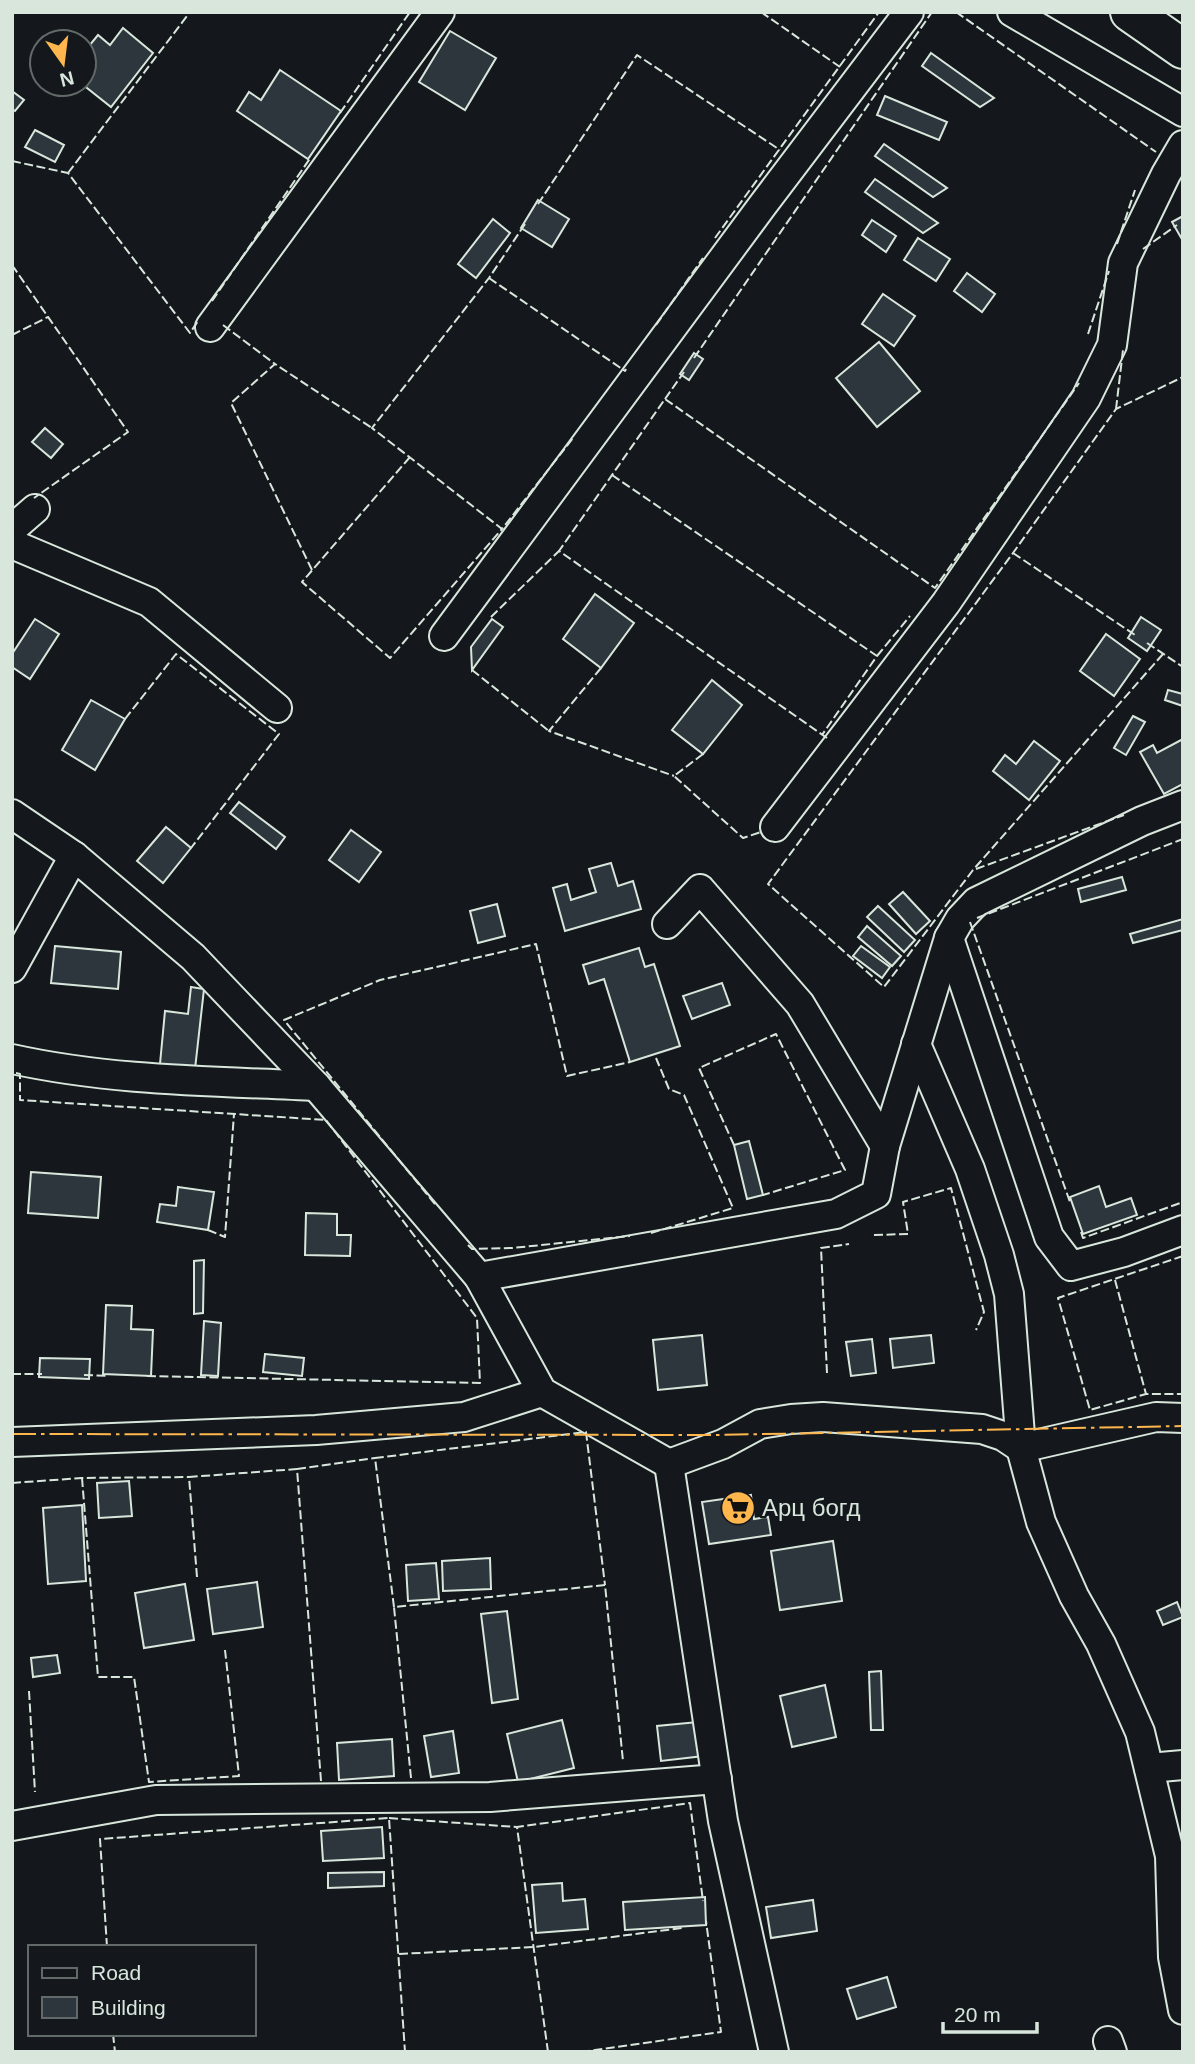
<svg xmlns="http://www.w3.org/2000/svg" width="1195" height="2064" font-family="Arial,sans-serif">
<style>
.building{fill:#2c363c;stroke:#d8e6dc;stroke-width:2}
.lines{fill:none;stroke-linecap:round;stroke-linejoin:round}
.street-casing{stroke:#d8e6dc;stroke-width:32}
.secondary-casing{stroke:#d8e6dc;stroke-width:42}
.street{stroke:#14181c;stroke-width:28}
.secondary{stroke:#14181c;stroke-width:38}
.fence{stroke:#d8e6dc;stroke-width:2;stroke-dasharray:9 3.5;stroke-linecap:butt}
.power{stroke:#ffb74d;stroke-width:2;stroke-dasharray:24 5 3.5 5;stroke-linecap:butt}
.labels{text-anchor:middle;stroke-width:5;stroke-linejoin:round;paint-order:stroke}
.poi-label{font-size:24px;fill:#d8e6dc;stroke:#14181c;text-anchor:start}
</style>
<rect width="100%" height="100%" fill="#14181c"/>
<g class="building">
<path d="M 123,28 L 153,53 L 111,107 L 82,84 L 84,84 L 84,77 L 91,68 L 84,62 L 84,52 L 98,35 L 110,45 Z"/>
<path d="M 450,31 L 496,58 L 465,110 L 419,82 Z"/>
<path d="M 931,53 L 994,98 L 980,107 L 922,66 Z"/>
<path d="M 280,70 L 341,111 L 308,159 L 237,111 L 249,92 L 261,100 Z"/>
<path d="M 12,91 L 24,100 L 15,111 L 12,109 Z"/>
<path d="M 885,96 L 947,122 L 939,140 L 877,115 Z"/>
<path d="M 35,130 L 64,145 L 55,162 L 25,147 Z"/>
<path d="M 884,144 L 947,188 L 933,197 L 875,156 Z"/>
<path d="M 875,179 L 938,223 L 923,233 L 865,192 Z"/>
<path d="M 538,200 L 569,219 L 552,247 L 521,228 Z"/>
<path d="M 1183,216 L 1183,241 L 1172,222 Z"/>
<path d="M 493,219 L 510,233 L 476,278 L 458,264 Z"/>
<path d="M 872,220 L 896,236 L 886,252 L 862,235 Z"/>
<path d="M 918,238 L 950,259 L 936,281 L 904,260 Z"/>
<path d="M 967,273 L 995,294 L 982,312 L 954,291 Z"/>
<path d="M 883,294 L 915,316 L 894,346 L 862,324 Z"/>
<path d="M 879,342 L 920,391 L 877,427 L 836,378 Z"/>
<path d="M 694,353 L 703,359 L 689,380 L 680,374 Z"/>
<path d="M 45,428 L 63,444 L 51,458 L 32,442 Z"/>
<path d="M 595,594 L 634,623 L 601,668 L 563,639 Z"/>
<path d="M 1141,617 L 1161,630 L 1147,651 L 1128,638 Z"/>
<path d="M 35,619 L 59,634 L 30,679 L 12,667 L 12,654 Z"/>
<path d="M 492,619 L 503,627 L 472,670 L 471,647 Z"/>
<path d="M 1106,634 L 1140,659 L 1114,696 L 1080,671 Z"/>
<path d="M 712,680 L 742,705 L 703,754 L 672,730 Z"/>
<path d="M 1168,690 L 1183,694 L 1183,706 L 1165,700 Z"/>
<path d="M 91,700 L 125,719 L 95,770 L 62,750 Z"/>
<path d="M 1133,716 L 1145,722 L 1126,755 L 1114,748 Z"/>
<path d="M 1183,739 L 1183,784 L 1164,794 L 1140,752 L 1153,745 L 1157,753 Z"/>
<path d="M 1034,741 L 1060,761 L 1029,800 L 993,771 L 1005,755 L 1016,764 Z"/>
<path d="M 239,802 L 285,837 L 276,849 L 230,813 Z"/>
<path d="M 166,827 L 191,848 L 163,883 L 137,861 Z"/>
<path d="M 351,830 L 381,852 L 359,882 L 329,860 Z"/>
<path d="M 611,863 L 618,886 L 633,881 L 641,909 L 565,931 L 553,888 L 567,884 L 571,900 L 596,892 L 589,869 Z"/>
<path d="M 1122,877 L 1126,890 L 1081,902 L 1078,889 Z"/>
<path d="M 903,892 L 930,921 L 916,934 L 889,904 Z"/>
<path d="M 497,904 L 505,936 L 478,943 L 470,911 Z"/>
<path d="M 878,906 L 915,940 L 904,952 L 867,917 Z"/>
<path d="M 1183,919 L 1183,930 L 1133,943 L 1130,934 Z"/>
<path d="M 867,926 L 901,956 L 892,966 L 858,937 Z"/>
<path d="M 55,946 L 121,952 L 118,989 L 51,983 Z"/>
<path d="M 861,946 L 890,967 L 882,978 L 853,956 Z"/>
<path d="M 639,948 L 645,967 L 654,964 L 680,1046 L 630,1062 L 604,979 L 589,984 L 583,965 Z"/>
<path d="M 722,983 L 730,1005 L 692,1019 L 683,996 Z"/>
<path d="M 191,987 L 204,989 L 195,1069 L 160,1064 L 165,1011 L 188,1014 Z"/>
<path d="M 749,1141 L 763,1195 L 747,1199 L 734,1145 Z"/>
<path d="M 31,1172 L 101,1177 L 98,1218 L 28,1213 Z"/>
<path d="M 1099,1186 L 1106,1207 L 1131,1198 L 1137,1215 L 1083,1234 L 1070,1197 Z"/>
<path d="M 178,1187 L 214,1192 L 208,1230 L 157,1222 L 160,1204 L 176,1206 Z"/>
<path d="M 306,1213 L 337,1214 L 337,1235 L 351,1235 L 350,1256 L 305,1255 Z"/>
<path d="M 204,1260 L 203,1313 L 194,1314 L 194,1261 Z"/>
<path d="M 106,1305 L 132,1306 L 131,1329 L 153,1330 L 151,1376 L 103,1374 Z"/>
<path d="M 204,1321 L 221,1323 L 218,1376 L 201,1375 Z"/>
<path d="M 702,1335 L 707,1385 L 658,1390 L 653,1340 Z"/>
<path d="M 931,1335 L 934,1363 L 893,1368 L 890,1339 Z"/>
<path d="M 872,1339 L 876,1373 L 851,1376 L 846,1342 Z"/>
<path d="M 265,1354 L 304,1358 L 302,1376 L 263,1372 Z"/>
<path d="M 40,1358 L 90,1359 L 89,1379 L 39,1377 Z"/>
<path d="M 129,1481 L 132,1516 L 99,1518 L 97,1483 Z"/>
<path d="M 751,1495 L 754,1519 L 768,1517 L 771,1535 L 709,1544 L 702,1502 Z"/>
<path d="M 82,1505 L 86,1581 L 48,1584 L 43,1508 Z"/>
<path d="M 833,1541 L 842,1601 L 780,1610 L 771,1551 Z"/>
<path d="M 490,1558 L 491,1589 L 443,1591 L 442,1561 Z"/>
<path d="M 436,1563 L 439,1599 L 408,1601 L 406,1565 Z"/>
<path d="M 257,1582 L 263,1627 L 213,1634 L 207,1589 Z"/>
<path d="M 185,1584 L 194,1640 L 144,1648 L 135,1593 Z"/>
<path d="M 1177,1602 L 1183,1617 L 1163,1625 L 1157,1611 Z"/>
<path d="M 507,1611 L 518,1699 L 492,1703 L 481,1614 Z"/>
<path d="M 57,1655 L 60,1673 L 33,1677 L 31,1658 Z"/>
<path d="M 881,1671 L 883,1730 L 871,1730 L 869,1672 Z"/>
<path d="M 825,1685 L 836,1737 L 792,1747 L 780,1696 Z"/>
<path d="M 562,1720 L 574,1768 L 518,1782 L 507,1734 Z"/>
<path d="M 708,1721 L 712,1755 L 661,1761 L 657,1726 Z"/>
<path d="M 453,1731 L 459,1773 L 431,1777 L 424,1736 Z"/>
<path d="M 392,1739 L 394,1776 L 339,1780 L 337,1743 Z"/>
<path d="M 382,1827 L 384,1858 L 323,1861 L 321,1831 Z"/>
<path d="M 384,1872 L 384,1886 L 328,1888 L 328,1873 Z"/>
<path d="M 562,1883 L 563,1901 L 585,1899 L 588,1929 L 536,1933 L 532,1885 Z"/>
<path d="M 705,1897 L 706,1925 L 625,1930 L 623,1902 Z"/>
<path d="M 813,1900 L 817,1931 L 771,1938 L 766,1907 Z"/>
<path d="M 887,1977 L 896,2007 L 857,2019 L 847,1989 Z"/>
</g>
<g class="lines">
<g class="street-casing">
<g id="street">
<path d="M 1012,12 L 1183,112"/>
<path d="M 210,327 L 440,12"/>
<path d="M 12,529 L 35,509"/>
<path d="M 12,544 L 149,602 L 277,708"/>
<path d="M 444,636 L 762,206 L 909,12"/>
<path d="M 12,814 L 74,856 L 193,957 L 316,1086 L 479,1277 L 542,1392 L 669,1464 L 723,1821 L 774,2052"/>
<path d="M 775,827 L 946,603 L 1086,398 L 1112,345 L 1123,263 L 1166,174 L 1183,145"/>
<path d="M 667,924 L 700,889 L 800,1004 L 885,1146"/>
<path d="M 949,938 L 1049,1237 L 1071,1266 L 1124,1252 L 1183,1230"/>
<path d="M 12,968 L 74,856"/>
<path d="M 916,1044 L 970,1169 L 999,1255 L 1009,1294 L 1021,1448 L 1041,1522 L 1074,1596 L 1101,1644 L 1140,1732 L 1170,1856 L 1173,1957 L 1183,2010"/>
<path d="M 12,1059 C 111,1081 215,1081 316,1086"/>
<path d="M 479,1277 L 836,1214 L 876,1194 L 885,1146 L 949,938 L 960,919 L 976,902 L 1142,821 L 1183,805"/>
<path d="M 12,1442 L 316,1430 L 464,1417 L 542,1392"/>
<path d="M 669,1464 L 723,1444 L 760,1424 L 791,1419 L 823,1417 L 982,1429 L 1003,1436 L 1021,1448 L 1156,1417 L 1183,1418"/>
<path d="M 1149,1768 L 1183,1765"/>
<path d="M 12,1826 L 156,1800 L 490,1797 L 717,1779"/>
<path d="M 1108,2041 L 1112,2052"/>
</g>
</g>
<g class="secondary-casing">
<path id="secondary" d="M 1130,12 L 1183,49"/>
</g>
<use href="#street" class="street"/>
<use href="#secondary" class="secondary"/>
<g class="fence">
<path d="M 761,12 L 840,67"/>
<path d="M 956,12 L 1156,152"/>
<path d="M 340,113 L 410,12"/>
<path d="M 12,161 L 68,173 L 190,333 L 198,321"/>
<path d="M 68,173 L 190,12"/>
<path d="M 538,204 L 637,55 L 780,150"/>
<path d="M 525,224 L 489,278 L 372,428 L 502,529 L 573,438"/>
<path d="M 715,238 L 879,12"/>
<path d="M 1117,244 L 1135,190"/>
<path d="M 1143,249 L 1177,225"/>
<path d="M 12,265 L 128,432 L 34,498"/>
<path d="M 489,278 L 625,371 L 626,369"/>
<path d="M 212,301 L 311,157"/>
<path d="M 223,325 L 275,364"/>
<path d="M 656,325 L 703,258"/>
<path d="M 1088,334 L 1109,271"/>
<path d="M 12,335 L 48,317"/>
<path d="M 694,358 L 932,12"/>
<path d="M 665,399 L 684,372"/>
<path d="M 1116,409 L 1123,350"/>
<path d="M 410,457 L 302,582 L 390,658 L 502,529"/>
<path d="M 612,475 L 877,656 L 822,735"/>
<path d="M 1013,553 L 1135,635"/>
<path d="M 312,570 L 231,403 L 275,364 L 372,428"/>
<path d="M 491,617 L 559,551"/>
<path d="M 1147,643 L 1183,667"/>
<path d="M 1163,654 L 973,870 L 884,987 L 768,884 L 1013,553 L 1116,409 L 1183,377"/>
<path d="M 877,656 L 910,616"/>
<path d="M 601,668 L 549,731 L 674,776"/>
<path d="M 472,670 L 549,731"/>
<path d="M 125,719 L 176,654 L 279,734 L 191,848"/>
<path d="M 827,738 L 559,551 L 665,399 L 935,588 L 1079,383"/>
<path d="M 703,754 L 674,776 L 743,838 L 761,832"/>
<path d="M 12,855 L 12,861"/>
<path d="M 976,869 L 1124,815"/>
<path d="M 977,918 L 1183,839"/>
<path d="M 970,922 L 1070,1202"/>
<path d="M 16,1073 L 20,1074 L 20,1100 L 326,1120 L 477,1318 L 480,1383 L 147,1376"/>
<path d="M 734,1145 L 699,1068 L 776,1034 L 845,1170 L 763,1195"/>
<path d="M 435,1204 L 284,1020 L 380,980 L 536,944 L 567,1076 L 630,1062"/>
<path d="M 208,1230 L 225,1237 L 234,1114"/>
<path d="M 1081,1232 L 1083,1238 L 1183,1202"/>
<path d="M 651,1233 L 733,1208 L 684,1095 L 669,1089 L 656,1058"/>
<path d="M 874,1235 L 908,1234 L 903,1202 L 951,1188 L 984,1312 L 976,1330"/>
<path d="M 468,1245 L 472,1249 L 512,1248 L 630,1236"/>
<path d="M 1183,1256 L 1058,1298 L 1090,1410 L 1146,1394 L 1183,1394"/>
<path d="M 1115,1280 L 1146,1394"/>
<path d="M 827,1373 L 821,1248 L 849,1244"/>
<path d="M 12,1374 L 42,1374"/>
<path d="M 84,1375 L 109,1376"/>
<path d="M 297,1469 L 375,1458"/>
<path d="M 82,1478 L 98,1677 L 134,1677 L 149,1782 L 239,1776 L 225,1650"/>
<path d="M 12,1483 L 82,1478 L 189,1477"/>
<path d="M 197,1577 L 189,1477 L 297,1469 L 321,1781"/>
<path d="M 394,1607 L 375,1458 L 586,1432 L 605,1585"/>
<path d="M 29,1691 L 35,1792"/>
<path d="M 411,1778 L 394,1607 L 605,1585 L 623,1761"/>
<path d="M 389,1818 L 517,1827"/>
<path d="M 107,1947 L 100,1839 L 389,1818 L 405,2052"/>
<path d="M 399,1954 L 534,1947 L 682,1928"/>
<path d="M 113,2034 L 115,2052"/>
<path d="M 548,2052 L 517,1827 L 690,1803 L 703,1901"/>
<path d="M 581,2052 L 721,2032 L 706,1921"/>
</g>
<path class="power" d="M 12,1434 L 716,1435 L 1183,1426"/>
</g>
<defs>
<g id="supermarket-disc" transform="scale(1.75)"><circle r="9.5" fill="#ffb74d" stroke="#14181c"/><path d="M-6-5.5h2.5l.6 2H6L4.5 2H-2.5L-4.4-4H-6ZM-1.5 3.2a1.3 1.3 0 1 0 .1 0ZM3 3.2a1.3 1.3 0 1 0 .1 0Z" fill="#111"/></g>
</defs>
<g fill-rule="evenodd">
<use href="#supermarket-disc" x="738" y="1508"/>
</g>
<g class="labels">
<g class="poi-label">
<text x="762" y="1516">Арц богд</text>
</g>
</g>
<rect width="1195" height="2064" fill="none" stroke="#d8e6dc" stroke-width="28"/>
<rect x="28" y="1945" width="228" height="91" fill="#14181c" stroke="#626a69" stroke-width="2"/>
<rect x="42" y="1968" width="35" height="10" fill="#14181c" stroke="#626a69" stroke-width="2"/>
<text x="91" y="1980" font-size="21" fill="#d8e6dc">Road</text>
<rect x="42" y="1997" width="35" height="21" fill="#2c363c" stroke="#626a69" stroke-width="2"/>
<text x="91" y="2015" font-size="21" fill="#d8e6dc">Building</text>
<g transform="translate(63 63) rotate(166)"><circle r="33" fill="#14181c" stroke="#626a69" stroke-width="2"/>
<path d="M0-5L12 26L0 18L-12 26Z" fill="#ffb74d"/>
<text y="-10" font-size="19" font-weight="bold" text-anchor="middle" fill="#d8e6dc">N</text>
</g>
<path d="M943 2022v10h94v-10" fill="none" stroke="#d8e6dc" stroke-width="3.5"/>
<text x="954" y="2022" font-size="21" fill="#d8e6dc" stroke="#14181c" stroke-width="5" paint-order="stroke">20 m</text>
</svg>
